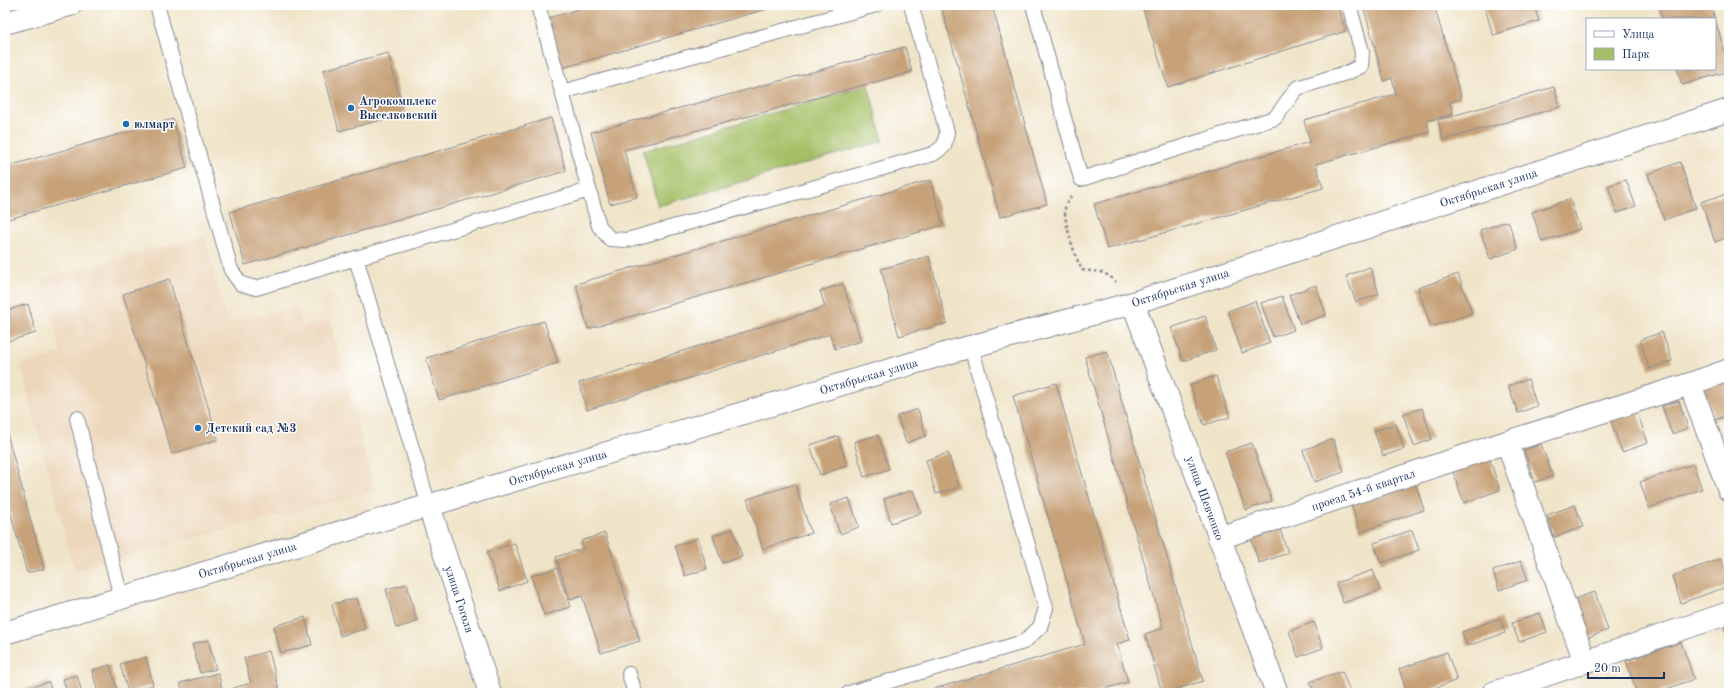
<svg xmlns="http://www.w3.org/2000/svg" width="1734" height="698" font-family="'Old Standard TT',serif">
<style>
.built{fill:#edd7bb}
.green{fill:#a4bf65;stroke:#607762}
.building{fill:#c7a279}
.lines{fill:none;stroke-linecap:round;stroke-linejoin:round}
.lane-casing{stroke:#868a93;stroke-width:16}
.street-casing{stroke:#868a93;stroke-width:24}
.secondary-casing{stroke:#868a93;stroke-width:24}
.path{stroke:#868a93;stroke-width:2.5;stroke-dasharray:3 3;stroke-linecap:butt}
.lane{stroke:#fff;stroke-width:14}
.street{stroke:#fff;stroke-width:22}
.secondary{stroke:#fff;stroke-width:22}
.poi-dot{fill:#1f6fb2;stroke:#fff;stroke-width:1.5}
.labels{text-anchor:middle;stroke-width:3;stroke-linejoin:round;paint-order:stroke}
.poi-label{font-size:12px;font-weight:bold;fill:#1b2f5e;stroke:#fff;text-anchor:start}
.street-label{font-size:12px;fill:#1b2f5e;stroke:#fff}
</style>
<rect width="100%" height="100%" fill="#fff"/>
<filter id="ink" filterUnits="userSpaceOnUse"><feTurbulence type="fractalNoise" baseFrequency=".025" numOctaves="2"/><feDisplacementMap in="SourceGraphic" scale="8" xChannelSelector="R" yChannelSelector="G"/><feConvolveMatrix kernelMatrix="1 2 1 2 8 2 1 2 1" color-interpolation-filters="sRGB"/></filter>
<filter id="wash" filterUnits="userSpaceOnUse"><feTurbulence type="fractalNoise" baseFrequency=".012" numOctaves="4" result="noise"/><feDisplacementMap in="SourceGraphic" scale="16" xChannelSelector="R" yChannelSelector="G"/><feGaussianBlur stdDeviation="0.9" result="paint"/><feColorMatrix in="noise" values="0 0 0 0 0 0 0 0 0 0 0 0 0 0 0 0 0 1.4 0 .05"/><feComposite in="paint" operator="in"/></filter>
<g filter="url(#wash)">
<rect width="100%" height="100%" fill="#f0e4c8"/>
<path class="built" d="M 205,236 L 227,323 L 296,306 L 302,327 L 330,320 L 375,491 L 74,570 L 20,364 L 61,353 L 42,279 Z"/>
<path class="green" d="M 868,85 L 883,141 L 658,206 L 643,151 Z"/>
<g id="blocks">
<g class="building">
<path d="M 593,5 L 780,5 L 562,68 L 548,18 Z"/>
<path d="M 941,5 L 992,5 L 1047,204 L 1000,217 Z"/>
<path d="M 1145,5 L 1337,5 L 1346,31 L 1168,87 L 1142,6 Z"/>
<path d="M 1363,5 L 1434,5 L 1461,98 L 1450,102 L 1453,114 L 1427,121 L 1430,132 L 1316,164 L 1323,188 L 1107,249 L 1094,204 L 1310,142 L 1304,120 L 1396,94 L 1392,78 L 1384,81 Z"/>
<path d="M 1484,5 L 1534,5 L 1539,21 L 1493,35 Z"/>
<path d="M 1658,5 L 1711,5 L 1715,19 L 1662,19 Z"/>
<path d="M 1715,19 L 1729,66 L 1729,71 L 1682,85 L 1677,69 L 1715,69 Z"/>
<path d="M 905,47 L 912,72 L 624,150 L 637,197 L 610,204 L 591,132 Z"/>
<path d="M 388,53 L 404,114 L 339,131 L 323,70 Z"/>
<path d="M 1554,87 L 1560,107 L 1443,140 L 1438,120 Z"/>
<path d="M 551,118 L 566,171 L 245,265 L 230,212 Z"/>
<path d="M 173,119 L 187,168 L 5,220 L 5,167 Z"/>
<path d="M 1680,162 L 1696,208 L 1664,220 L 1648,174 Z"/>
<path d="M 930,180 L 943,225 L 588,329 L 576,284 Z"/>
<path d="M 1626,180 L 1636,206 L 1617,213 L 1608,186 Z"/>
<path d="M 1729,193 L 1729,237 L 1715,242 L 1701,202 Z"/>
<path d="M 1570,199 L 1580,229 L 1542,242 L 1532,212 Z"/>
<path d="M 1508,221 L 1518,249 L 1490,259 L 1480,230 Z"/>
<path d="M 929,256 L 947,323 L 899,336 L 881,269 Z"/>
<path d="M 1370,267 L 1379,294 L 1356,302 L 1346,276 Z"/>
<path d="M 1458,274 L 1472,313 L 1431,327 L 1418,288 Z"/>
<path d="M 169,279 L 218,439 L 172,454 L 123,294 Z"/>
<path d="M 843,284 L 861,341 L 835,349 L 830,334 L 587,410 L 579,383 L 825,307 L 820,291 Z"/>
<path d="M 1316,285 L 1326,315 L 1300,324 L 1289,295 Z"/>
<path d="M 1282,296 L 1294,330 L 1273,337 L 1261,303 Z"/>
<path d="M 1255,301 L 1270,343 L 1242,353 L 1228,311 Z"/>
<path d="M 28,304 L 36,333 L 5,342 L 5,311 Z"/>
<path d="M 1205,316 L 1216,350 L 1183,361 L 1171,328 Z"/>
<path d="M 544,321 L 558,363 L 439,400 L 426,358 Z"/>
<path d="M 1662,332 L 1672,361 L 1649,369 L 1640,340 Z"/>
<path d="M 1107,351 L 1203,681 L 1163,693 L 1162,693 L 1145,634 L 1163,628 L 1085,357 Z"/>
<path d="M 1216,376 L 1230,417 L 1204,425 L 1190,385 Z"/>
<path d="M 1528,379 L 1537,406 L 1518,413 L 1508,386 Z"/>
<path d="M 1729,380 L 1729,415 L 1715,420 L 1704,388 Z"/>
<path d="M 1056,383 L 1130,640 L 1117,644 L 1128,682 L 1090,693 L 920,693 L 1085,644 L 1013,396 Z"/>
<path d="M 1679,401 L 1688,428 L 1672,434 L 1662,406 Z"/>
<path d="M 1422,408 L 1432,439 L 1414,446 L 1403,414 Z"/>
<path d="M 918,409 L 926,436 L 906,443 L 897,416 Z"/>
<path d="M 1637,412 L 1648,443 L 1622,452 L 1611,421 Z"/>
<path d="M 1396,424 L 1404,449 L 1383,456 L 1374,431 Z"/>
<path d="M 5,426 L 44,569 L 27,573 L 5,493 Z"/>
<path d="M 878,435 L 889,469 L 864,477 L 854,442 Z"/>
<path d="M 838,436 L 847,466 L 820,475 L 810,445 Z"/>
<path d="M 1333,439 L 1344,472 L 1314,482 L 1303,450 Z"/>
<path d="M 1252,443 L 1272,501 L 1246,510 L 1225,452 Z"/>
<path d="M 1541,444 L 1553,476 L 1535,482 L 1524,450 Z"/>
<path d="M 948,453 L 959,487 L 936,494 L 926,460 Z"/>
<path d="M 1489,457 L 1500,490 L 1464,503 L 1452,469 Z"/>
<path d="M 1693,464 L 1702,489 L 1649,508 L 1640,482 Z"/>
<path d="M 1415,482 L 1424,510 L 1360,532 L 1351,504 Z"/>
<path d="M 795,484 L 811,533 L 763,549 L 747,499 Z"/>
<path d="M 913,490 L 921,513 L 891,523 L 884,499 Z"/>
<path d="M 849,498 L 859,527 L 840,534 L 830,504 Z"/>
<path d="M 1575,505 L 1583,527 L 1554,537 L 1547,515 Z"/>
<path d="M 1279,526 L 1288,553 L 1259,563 L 1250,536 Z"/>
<path d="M 733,529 L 742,557 L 722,563 L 713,536 Z"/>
<path d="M 1412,530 L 1419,550 L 1381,563 L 1374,543 Z"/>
<path d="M 605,533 L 640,641 L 601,653 L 582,596 L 570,600 L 556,557 L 584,548 L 581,541 Z"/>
<path d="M 698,538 L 707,569 L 685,576 L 675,546 Z"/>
<path d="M 515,543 L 527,581 L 500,591 L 487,552 Z"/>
<path d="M 1721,559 L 1729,581 L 1729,586 L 1681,603 L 1672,576 Z"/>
<path d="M 1521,561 L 1528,580 L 1499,590 L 1493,571 Z"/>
<path d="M 557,568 L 570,607 L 544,615 L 531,576 Z"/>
<path d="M 1373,570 L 1380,590 L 1343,603 L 1336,583 Z"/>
<path d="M 407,584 L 417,622 L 396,628 L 386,589 Z"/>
<path d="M 1595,592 L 1608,630 L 1584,639 L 1571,600 Z"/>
<path d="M 357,598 L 365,629 L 340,636 L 332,604 Z"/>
<path d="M 1540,613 L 1547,632 L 1519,642 L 1512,623 Z"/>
<path d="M 305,617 L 312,645 L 281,653 L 274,626 Z"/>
<path d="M 1500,618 L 1505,633 L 1467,646 L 1462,632 Z"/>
<path d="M 1314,622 L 1323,648 L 1298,657 L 1289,631 Z"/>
<path d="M 1729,626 L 1729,641 L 1724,628 Z"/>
<path d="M 208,640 L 216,669 L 200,673 L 192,644 Z"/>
<path d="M 1681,642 L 1694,679 L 1655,693 L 1637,693 L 1626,661 Z"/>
<path d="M 269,651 L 280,693 L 234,693 L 233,688 L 251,683 L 244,658 Z"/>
<path d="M 1447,652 L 1457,680 L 1421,693 L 1407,693 L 1399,669 Z"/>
<path d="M 146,657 L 153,685 L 128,692 L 120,664 Z"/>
<path d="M 110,665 L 118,693 L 98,693 L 92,670 Z"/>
<path d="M 1342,671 L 1350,692 L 1314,693 L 1310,682 Z"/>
<path d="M 218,673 L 223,693 L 183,693 L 180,683 Z"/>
<path d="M 77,675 L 82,693 L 67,693 L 63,679 Z"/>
<path d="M 49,682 L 52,693 L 15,693 L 14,692 Z"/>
</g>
</g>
</g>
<g filter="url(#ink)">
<use href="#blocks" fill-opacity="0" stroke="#868a93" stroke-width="1"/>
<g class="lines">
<g class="lane-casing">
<g id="lane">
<path d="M 157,5 L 231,270 L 241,284 L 256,288 L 356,258 L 429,506"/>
<path d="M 538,5 L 599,226 L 610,239 L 627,240 L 933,154 L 944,146 L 947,132 L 911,5"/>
<path d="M 1033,5 L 1081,179 L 1275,118 L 1297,88 L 1349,72 L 1361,66 L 1362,52 L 1349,5"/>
<path d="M 562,92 L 876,5"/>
<path d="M 356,258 L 589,190"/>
<path d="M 77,418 L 121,598"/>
<path d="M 629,674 L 635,693"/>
<path d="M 849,693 L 1024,642 L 1040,627 L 1046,608 L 971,347"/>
</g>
</g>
<g class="street-casing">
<g id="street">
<path id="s1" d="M 1133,303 L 1277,693"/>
<path d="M 1690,384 L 1729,490"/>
<path d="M 1507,442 L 1585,662"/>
<path id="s2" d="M 429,506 L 490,693"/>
<path id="s3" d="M 1219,538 L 1507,442 L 1690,384 L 1729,370"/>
<path id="s4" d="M 5,633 L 464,495 L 958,350 L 1133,303 L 1729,110"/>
<path d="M 1493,693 L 1729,613"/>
</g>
</g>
<g class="secondary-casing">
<path id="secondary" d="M 5,23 L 70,5"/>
</g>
<path class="path" d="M 1071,196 C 1069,200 1065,205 1065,210 C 1064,222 1076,260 1082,270 C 1097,272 1105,270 1116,282"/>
<use href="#lane" class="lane"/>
<use href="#street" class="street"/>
<use href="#secondary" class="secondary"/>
</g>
</g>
<g class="poi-dot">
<circle cx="351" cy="108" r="4"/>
<circle cx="126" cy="124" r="4"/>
<circle cx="198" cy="428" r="4"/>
</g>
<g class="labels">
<g class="poi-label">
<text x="359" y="105">Агрокомплекс<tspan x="359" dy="14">Выселковский</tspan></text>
<text x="134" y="128">юлмарт</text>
<text x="206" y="432">Детский сад №3</text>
</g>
<g class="street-label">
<text dy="4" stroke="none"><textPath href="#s4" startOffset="1549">Октябрьская улица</textPath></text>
<text dy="4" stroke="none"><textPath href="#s4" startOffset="1225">Октябрьская улица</textPath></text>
<text dy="4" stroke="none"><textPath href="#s4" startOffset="901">Октябрьская улица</textPath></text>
<text dy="4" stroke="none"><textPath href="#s4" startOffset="577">Октябрьская улица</textPath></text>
<text dy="4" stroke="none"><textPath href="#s3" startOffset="152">проезд 54-й квартал</textPath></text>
<text dy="4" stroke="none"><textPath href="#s1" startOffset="208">улица Шевченко</textPath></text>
<text dy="4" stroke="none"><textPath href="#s4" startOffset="253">Октябрьская улица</textPath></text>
<text dy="4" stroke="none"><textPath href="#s2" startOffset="98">улица Гоголя</textPath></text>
</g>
</g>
<rect width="1734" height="698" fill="none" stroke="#fff" stroke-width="20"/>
<rect x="1586" y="18" width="130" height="52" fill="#ffffff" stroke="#a4acbf"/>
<rect x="1594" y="31" width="20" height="6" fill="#ffffff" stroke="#a4acbf"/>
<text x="1622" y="38" font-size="12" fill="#1b2f5e">Улица</text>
<rect x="1594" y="48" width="20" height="12" fill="#a4bf65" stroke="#a4acbf"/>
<text x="1622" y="58" font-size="12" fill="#1b2f5e">Парк</text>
<path d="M1588 672v6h76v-6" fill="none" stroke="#1b2f5e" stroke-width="2"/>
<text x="1594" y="672" font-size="12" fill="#1b2f5e" stroke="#ffffff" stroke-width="3" paint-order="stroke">20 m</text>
</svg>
